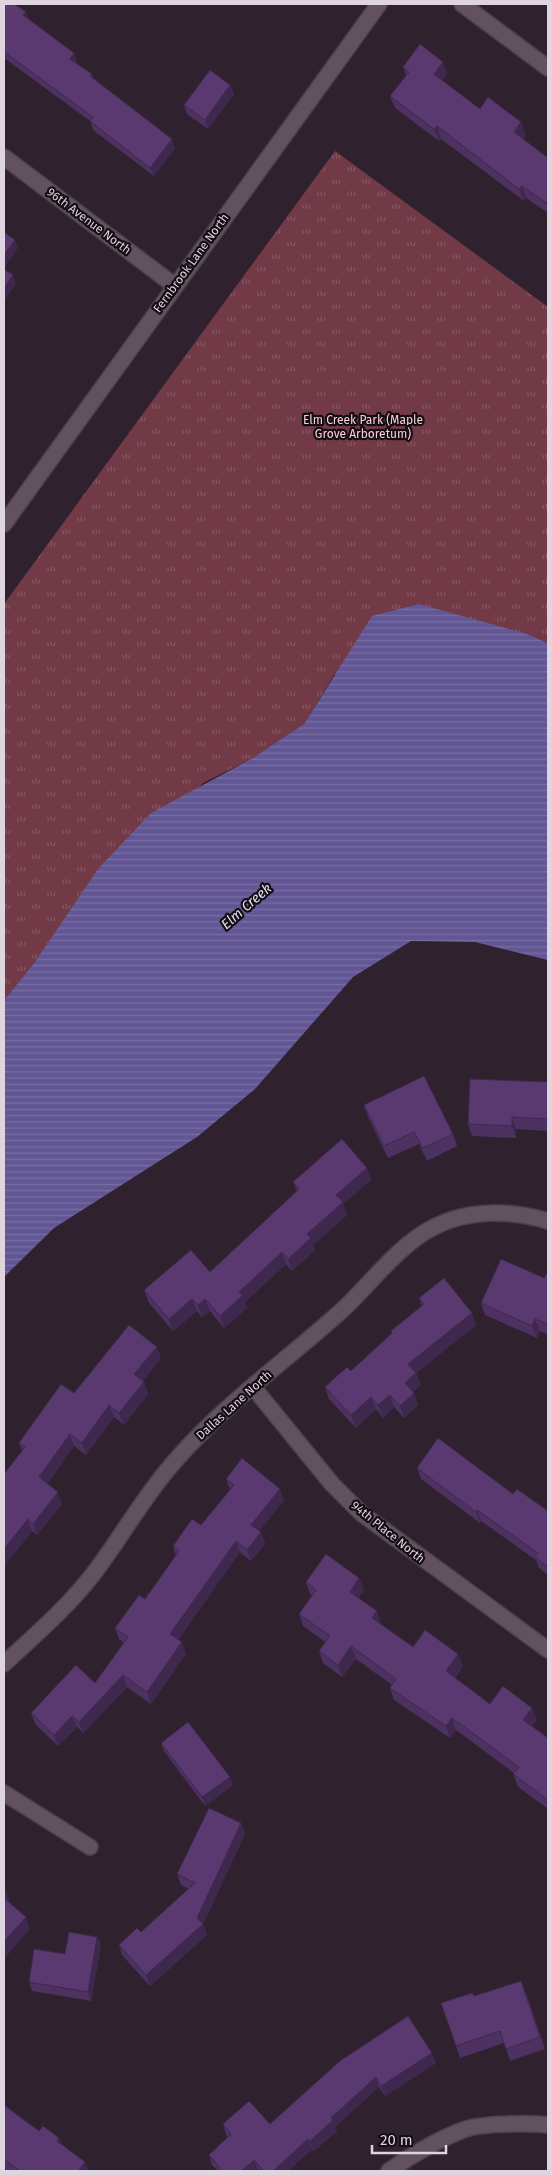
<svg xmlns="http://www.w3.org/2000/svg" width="552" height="2175" font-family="'Fira Sans',sans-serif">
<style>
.park{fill:url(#park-tufts)}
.water{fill:url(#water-rules)}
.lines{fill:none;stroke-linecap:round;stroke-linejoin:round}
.minor-casing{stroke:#4b404b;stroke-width:18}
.minor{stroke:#625261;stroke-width:15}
.wall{fill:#4d3160}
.shaded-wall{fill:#3f284e}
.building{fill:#5a3970;stroke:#3f284e}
.labels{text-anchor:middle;stroke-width:4.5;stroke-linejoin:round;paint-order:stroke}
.street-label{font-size:12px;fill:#dfd5de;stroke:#140d13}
.park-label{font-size:12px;fill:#faced5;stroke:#140d13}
.water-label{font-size:14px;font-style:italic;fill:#e1dff1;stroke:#140d13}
</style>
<defs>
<pattern id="park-tufts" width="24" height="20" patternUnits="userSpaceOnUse" patternTransform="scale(1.25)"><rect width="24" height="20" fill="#713a46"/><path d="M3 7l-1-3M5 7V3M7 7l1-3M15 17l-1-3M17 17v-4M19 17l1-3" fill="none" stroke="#855660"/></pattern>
<pattern id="water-rules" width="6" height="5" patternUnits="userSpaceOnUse" patternTransform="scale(1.25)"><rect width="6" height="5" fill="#625794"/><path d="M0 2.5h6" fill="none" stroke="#786ea3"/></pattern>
</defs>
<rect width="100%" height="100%" fill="#30212f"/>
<path class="park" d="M 335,151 L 548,307 L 548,643 L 527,634 L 334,675 L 304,724 L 251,759 L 203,783 L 35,962 L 4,1000 L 4,604 Z"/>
<path class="water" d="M 419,604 L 527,634 L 548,643 L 548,960 L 475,942 L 411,941 L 353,977 L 255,1089 L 197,1137 L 54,1228 L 4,1277 L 4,1000 L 35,962 L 98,869 L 151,813 L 251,759 L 304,724 L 372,616 Z"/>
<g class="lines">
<g class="minor-casing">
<g id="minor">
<path d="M 462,4 L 548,68"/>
<path d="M 4,157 L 175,286"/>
<path d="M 4,524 L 379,4"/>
<path d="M 253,1387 L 332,1484 L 361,1513 L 548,1650"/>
<path d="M 4,1664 C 35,1635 68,1607 94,1573 C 120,1539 141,1501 169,1468 C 218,1409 282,1364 339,1313 C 368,1287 399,1244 434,1227 C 469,1209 511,1210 548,1221"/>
<path d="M 4,1793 L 90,1847"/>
<path d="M 389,2171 C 412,2155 437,2140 463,2130 C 480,2123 530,2123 548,2125"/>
</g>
</g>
<use href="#minor" class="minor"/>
</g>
<g class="wall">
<path d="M 4,4 L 28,19 L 74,53 L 77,62 L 76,63 L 92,74 L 93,78 L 175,148 L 154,176 L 93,130 L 90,121 L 4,58 Z"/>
<path d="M 443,62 L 447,75 L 442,81 L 480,109 L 526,134 L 523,139 L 548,158 L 548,213 L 526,198 L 524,201 L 441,139 L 439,141 L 395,108 L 390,96 L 406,76 L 403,67 Z"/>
<path d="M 230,85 L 234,94 L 208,129 L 187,114 L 184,105 Z"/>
<path d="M 548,1082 L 548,1131 L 516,1129 L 516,1138 L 472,1136 L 468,1124 Z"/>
<path d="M 364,1105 L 453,1134 L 457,1146 L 427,1161 L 419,1144 L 388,1158 L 368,1117 Z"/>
<path d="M 367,1168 L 371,1180 L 343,1204 L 347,1215 L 313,1245 L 315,1250 L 292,1271 L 286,1264 L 245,1302 L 247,1308 L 224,1328 L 210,1311 L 202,1318 L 197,1311 L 173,1331 L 149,1303 L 144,1290 L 210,1272 L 297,1191 L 293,1182 Z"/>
<path d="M 548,1273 L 548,1335 L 540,1331 L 537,1338 L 485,1315 L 481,1303 L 544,1278 Z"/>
<path d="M 419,1298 L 476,1325 L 416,1373 L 421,1385 L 413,1392 L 418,1405 L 404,1418 L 394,1407 L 383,1418 L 376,1409 L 356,1428 L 329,1399 L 325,1387 L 351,1371 L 392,1334 L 391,1331 L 422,1306 Z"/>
<path d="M 161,1358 L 143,1381 L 144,1382 L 148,1394 L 124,1425 L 114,1417 L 86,1455 L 74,1446 L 47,1484 L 62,1504 L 37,1535 L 32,1531 L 4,1566 L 22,1451 L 19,1443 L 74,1393 Z"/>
<path d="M 417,1468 L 513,1494 L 548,1511 L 548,1575 L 539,1568 L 536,1560 L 481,1521 L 480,1523 L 421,1479 Z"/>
<path d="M 226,1479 L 284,1500 L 259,1531 L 261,1532 L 265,1544 L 251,1561 L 240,1552 L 178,1640 L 186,1654 L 151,1704 L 127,1687 L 83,1733 L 77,1727 L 58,1746 L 35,1724 L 31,1713 L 95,1683 L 124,1643 L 119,1639 L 115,1628 L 145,1599 L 176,1556 L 173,1546 L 201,1525 L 230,1490 Z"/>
<path d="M 359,1578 L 364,1590 L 358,1598 L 377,1611 L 381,1624 L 413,1647 L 463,1666 L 455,1678 L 490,1704 L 532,1708 L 537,1720 L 532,1726 L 548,1738 L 548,1809 L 518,1787 L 513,1774 L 514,1773 L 456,1730 L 450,1738 L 394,1700 L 390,1688 L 392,1685 L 356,1659 L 342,1677 L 323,1663 L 319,1651 L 325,1642 L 303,1626 L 299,1614 L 312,1595 L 310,1594 L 306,1582 Z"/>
<path d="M 161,1743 L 233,1785 L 205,1806 L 164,1751 Z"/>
<path d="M 241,1823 L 245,1834 L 203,1924 L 207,1935 L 150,1986 L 122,1955 L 119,1945 L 141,1932 L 189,1889 L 181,1885 L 177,1874 Z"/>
<path d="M 97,1937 L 101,1945 L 91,2001 L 32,1991 L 29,1982 L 65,1954 Z"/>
<path d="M 526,1993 L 545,2049 L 510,2061 L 504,2043 L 460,2058 L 456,2046 L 474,1996 Z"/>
<path d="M 340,2061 L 436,2063 L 385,2096 L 379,2087 L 335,2127 L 337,2131 L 314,2151 L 312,2149 L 288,2171 L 259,2171 L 258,2170 L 256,2171 L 218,2171 L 212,2165 L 209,2155 L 228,2137 L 226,2135 L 223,2124 L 270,2124 Z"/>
<path d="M 4,2105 L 39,2131 L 62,2145 L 85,2162 L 88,2171 L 8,2171 L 4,2168 Z"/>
</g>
<g class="shaded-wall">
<path d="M 26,12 L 29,20 L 23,15 Z"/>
<path d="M 74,53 L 77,62 L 73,67 L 70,59 Z"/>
<path d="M 443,62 L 447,75 L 438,86 L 434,74 Z"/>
<path d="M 230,85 L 234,94 L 208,129 L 205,120 Z"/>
<path d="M 521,122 L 526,134 L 518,144 L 514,132 Z"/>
<path d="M 437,126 L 441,139 L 439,141 L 434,129 Z"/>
<path d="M 172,139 L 175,148 L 154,176 L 150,168 Z"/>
<path d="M 522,186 L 526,198 L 524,201 L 519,189 Z"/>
<path d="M 15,240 L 18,248 L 4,268 L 4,255 Z"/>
<path d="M 13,275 L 16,284 L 4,301 L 4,288 Z"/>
<path d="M 512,1117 L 516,1129 L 516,1138 L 512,1126 Z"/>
<path d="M 367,1168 L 371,1180 L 343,1204 L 347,1215 L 313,1245 L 315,1250 L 292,1271 L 288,1259 L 336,1195 Z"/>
<path d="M 282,1252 L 286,1264 L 245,1302 L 247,1308 L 224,1328 L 220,1316 L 239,1292 Z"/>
<path d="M 192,1299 L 197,1311 L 173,1331 L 169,1319 Z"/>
<path d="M 205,1299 L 210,1311 L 202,1318 L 198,1305 Z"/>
<path d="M 472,1313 L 476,1325 L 416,1373 L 421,1385 L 409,1396 L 405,1383 L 408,1364 Z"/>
<path d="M 535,1319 L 540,1331 L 537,1338 L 532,1326 Z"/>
<path d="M 157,1347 L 161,1358 L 139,1386 L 134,1374 Z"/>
<path d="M 144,1382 L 148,1394 L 124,1425 L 119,1413 Z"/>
<path d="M 414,1393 L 418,1405 L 404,1418 L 400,1406 Z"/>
<path d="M 390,1395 L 394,1407 L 383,1418 L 378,1405 Z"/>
<path d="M 371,1397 L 376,1409 L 356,1428 L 351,1415 Z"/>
<path d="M 109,1405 L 114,1417 L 86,1455 L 82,1443 Z"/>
<path d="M 70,1434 L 74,1446 L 43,1489 L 39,1477 Z"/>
<path d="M 280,1489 L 284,1500 L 255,1536 L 251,1525 Z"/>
<path d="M 58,1492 L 62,1504 L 37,1535 L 33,1524 Z"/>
<path d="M 477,1510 L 481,1521 L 480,1523 L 476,1512 Z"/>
<path d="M 28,1519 L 32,1531 L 4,1566 L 4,1549 Z"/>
<path d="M 261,1532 L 265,1544 L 251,1561 L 247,1550 Z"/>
<path d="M 236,1541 L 240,1552 L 174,1645 L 170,1634 Z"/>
<path d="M 359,1578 L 364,1590 L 354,1604 L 350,1592 Z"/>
<path d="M 377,1611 L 381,1624 L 376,1630 L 372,1618 Z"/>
<path d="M 182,1642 L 186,1654 L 151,1704 L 147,1692 Z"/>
<path d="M 351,1646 L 356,1659 L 342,1677 L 338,1665 Z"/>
<path d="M 458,1654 L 463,1666 L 450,1683 L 446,1671 Z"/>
<path d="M 123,1675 L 127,1687 L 83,1733 L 79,1722 Z"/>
<path d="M 532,1708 L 537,1720 L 527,1732 L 523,1720 Z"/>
<path d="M 72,1716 L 77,1727 L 58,1746 L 54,1735 Z"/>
<path d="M 452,1718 L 456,1730 L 450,1738 L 446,1726 Z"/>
<path d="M 230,1777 L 233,1785 L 205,1806 L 202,1797 Z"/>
<path d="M 241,1823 L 245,1834 L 203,1924 L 207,1935 L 150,1986 L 146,1975 L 197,1918 Z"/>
<path d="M 5,1889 L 10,1901 L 5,1907 L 4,1904 L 4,1891 Z"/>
<path d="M 26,1917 L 30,1929 L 4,1959 L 4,1942 Z"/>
<path d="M 97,1937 L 101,1945 L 91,2001 L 88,1992 Z"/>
<path d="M 432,2053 L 436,2063 L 385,2096 L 381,2086 Z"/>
<path d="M 376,2077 L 379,2087 L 335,2127 L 337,2131 L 314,2151 L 310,2141 L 331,2118 Z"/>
<path d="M 59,2138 L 64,2149 L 57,2141 Z"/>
<path d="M 308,2139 L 312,2149 L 288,2171 L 273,2171 Z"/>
<path d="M 254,2160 L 258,2170 L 256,2171 L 241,2171 Z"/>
<path d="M 85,2162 L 88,2171 L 78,2171 Z"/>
</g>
<g class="building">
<path d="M 4,4 L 14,4 L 26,12 L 23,15 L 74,53 L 70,59 L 92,74 L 90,76 L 172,139 L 150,168 L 90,121 L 93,117 L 4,52 Z"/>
<path d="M 420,44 L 443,62 L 434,74 L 480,109 L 488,97 L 521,122 L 514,132 L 548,158 L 548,204 L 522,186 L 519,189 L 437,126 L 434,129 L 390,96 L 409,72 L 403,67 Z"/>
<path d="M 210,70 L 230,85 L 205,120 L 184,105 Z"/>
<path d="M 4,232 L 15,240 L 4,255 Z"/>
<path d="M 4,269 L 13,275 L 4,288 Z"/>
<path d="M 424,1076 L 453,1134 L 423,1148 L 414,1132 L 384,1146 L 364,1105 Z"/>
<path d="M 470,1079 L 548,1082 L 548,1119 L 512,1117 L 512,1126 L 468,1124 Z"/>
<path d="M 342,1139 L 367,1168 L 336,1195 L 343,1202 L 307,1234 L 311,1238 L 288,1259 L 282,1252 L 239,1292 L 243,1295 L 220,1316 L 205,1299 L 198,1305 L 192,1299 L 169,1319 L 144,1290 L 191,1250 L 210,1272 L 299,1189 L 293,1182 Z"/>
<path d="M 501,1259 L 544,1278 L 547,1273 L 548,1273 L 548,1324 L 535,1319 L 532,1326 L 481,1303 Z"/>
<path d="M 444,1278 L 472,1313 L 408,1364 L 416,1373 L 405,1383 L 414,1393 L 400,1406 L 390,1395 L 378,1405 L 371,1397 L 351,1415 L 325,1387 L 347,1367 L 351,1371 L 392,1333 L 391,1331 L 424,1304 L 419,1298 Z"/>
<path d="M 129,1325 L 157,1347 L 134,1374 L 144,1382 L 119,1413 L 109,1405 L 82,1443 L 70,1434 L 39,1477 L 58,1492 L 33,1524 L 28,1519 L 4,1549 L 4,1474 L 25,1447 L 19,1443 L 61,1384 L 74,1393 Z"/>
<path d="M 438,1438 L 513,1494 L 517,1489 L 548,1511 L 548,1567 L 535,1557 L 538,1553 L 477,1510 L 476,1512 L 417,1468 Z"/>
<path d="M 242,1458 L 280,1489 L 251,1525 L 261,1532 L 247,1550 L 236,1541 L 170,1634 L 182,1642 L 147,1692 L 123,1675 L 79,1722 L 72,1716 L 54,1735 L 31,1713 L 76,1665 L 95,1683 L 128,1637 L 115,1628 L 139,1595 L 145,1599 L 179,1551 L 173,1546 L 192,1519 L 201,1525 L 234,1485 L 226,1479 Z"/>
<path d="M 326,1554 L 359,1578 L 350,1592 L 377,1611 L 372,1618 L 413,1647 L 425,1630 L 458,1654 L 446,1671 L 490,1704 L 503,1686 L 532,1708 L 523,1720 L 548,1738 L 548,1800 L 513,1774 L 519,1767 L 452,1718 L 446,1726 L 390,1688 L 396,1679 L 351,1646 L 338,1665 L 319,1651 L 330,1636 L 299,1614 L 316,1590 L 306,1582 Z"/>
<path d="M 188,1722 L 230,1777 L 202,1797 L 161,1743 Z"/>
<path d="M 209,1808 L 241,1823 L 197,1918 L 203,1924 L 146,1975 L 119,1945 L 137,1928 L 141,1932 L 195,1883 L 177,1874 Z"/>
<path d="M 4,1898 L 26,1917 L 4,1942 Z"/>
<path d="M 69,1932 L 97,1937 L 88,1992 L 29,1982 L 34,1949 L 65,1954 Z"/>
<path d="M 521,1981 L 540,2037 L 506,2049 L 500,2031 L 456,2046 L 441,2003 L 472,1993 L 474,1996 Z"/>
<path d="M 408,2016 L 432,2053 L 381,2086 L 376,2077 L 331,2118 L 333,2120 L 310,2141 L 308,2139 L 273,2171 L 264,2171 L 254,2160 L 241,2171 L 223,2171 L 209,2155 L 231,2134 L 223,2124 L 249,2101 L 270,2124 L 340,2061 Z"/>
<path d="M 4,2105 L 39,2131 L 43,2126 L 59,2138 L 57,2141 L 85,2162 L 78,2171 L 20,2171 L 4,2159 Z"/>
</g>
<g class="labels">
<g class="street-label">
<text transform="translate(89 221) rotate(37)" y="4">96th Avenue North</text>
<text transform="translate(191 263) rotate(-54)" y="4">Fernbrook Lane North</text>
<text transform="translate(234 1405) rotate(-42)" y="4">Dallas Lane North</text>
<text transform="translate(388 1532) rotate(39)" y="4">94th Place North</text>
</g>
<g class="park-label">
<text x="363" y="424">Elm Creek Park (Maple<tspan x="363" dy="14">Grove Arboretum)</tspan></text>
</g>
<g class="water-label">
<text transform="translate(246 906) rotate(-41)" y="5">Elm Creek</text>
</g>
</g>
<rect width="552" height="2175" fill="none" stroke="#dfd5de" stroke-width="10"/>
<path d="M372 2145v8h74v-8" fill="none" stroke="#dfd5de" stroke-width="2.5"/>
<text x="380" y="2145" font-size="15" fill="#dfd5de" stroke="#140d13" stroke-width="4" paint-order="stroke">20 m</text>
</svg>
